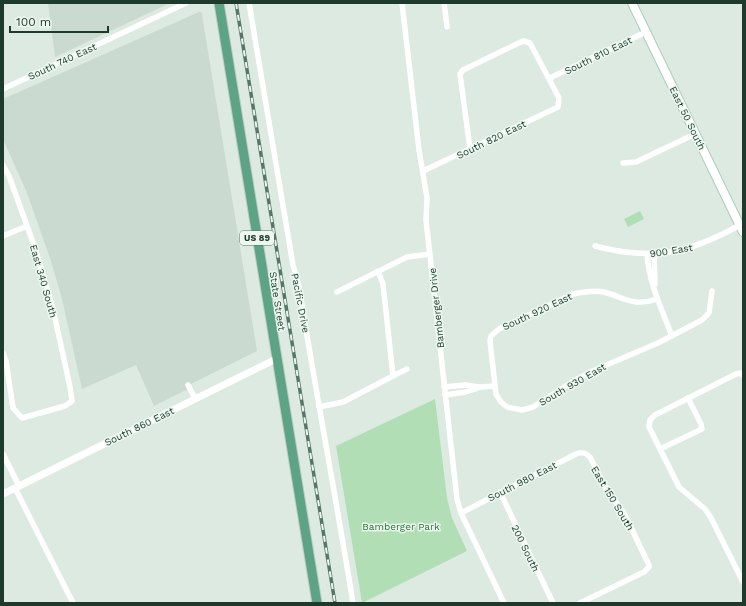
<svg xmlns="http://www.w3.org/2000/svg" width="746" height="606" font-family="'Work Sans',sans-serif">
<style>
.built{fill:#cadad0}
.green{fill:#b2deb6}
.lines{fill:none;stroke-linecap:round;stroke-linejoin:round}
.secondary-casing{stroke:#aecbbb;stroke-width:10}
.primary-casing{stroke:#c0c8c4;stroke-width:11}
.minor{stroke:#fff;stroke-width:5.5}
.tertiary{stroke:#fff;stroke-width:7}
.secondary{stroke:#fff;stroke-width:8}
.primary{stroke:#5ca485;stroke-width:9}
.rail-casing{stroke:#567768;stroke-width:3.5}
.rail{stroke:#ecf7f0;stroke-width:2;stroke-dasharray:6;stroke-linecap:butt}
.labels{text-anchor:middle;stroke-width:3;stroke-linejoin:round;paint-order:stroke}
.shield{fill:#ecf7f0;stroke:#5b7368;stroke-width:1}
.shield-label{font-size:9px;font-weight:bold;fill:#1d3a2d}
.street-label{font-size:10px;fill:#1d3a2d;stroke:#ecf7f0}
.park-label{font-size:10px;fill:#247535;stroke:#ecf7f0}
</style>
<rect width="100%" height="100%" fill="#dceae1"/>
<g class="built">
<path d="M 48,3 L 170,3 L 55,57 Z"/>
<path d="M 199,12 L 201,12 L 202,15 L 257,351 L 187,386 L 188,389 L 154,406 L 136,365 L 82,389 L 62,299 L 51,261 L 27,193 L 3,139 L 3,99 Z"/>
</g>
<g class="green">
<path d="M 640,211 L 644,219 L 628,227 L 624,219 Z"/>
<path d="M 435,399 L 447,498 L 452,518 L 467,551 L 362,603 L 336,446 Z"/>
</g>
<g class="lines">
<g class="secondary-casing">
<path id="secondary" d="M 632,3 L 743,232"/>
</g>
<g class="primary-casing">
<path id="primary" d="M 219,3 L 317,603"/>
</g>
<g class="minor">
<path d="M 249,3 L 293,265 L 299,287 C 316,393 336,498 353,603"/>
<path d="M 402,3 L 419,150 L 427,198 L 426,220 L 457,499 L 461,513 L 504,603"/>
<path d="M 444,3 L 447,27"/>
<path d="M 550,78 L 646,32"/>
<path d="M 3,89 L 186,3"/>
<path d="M 623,163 L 636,162 L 695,134"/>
<path d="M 3,165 L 9,176 L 35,248 L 53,309 L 70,387 L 72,401 L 65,406 L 22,418 L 13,408 L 6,361 L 3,353"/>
<path d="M 423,171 L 558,107 L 559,98 L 530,43 L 523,41 L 463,70 L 460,74 L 470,149"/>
<path d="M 3,236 L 27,226"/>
<path d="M 595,246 C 652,261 688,254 740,225"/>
<path d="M 647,254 C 649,283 662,310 672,336"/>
<path d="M 654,254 L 655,284"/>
<path d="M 378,271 L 383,284 L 393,376 L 407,369"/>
<path d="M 337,292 L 407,257 L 430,254"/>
<path d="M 657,299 C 632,307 626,298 604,292 C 594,290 583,292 573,294 L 499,329 L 491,336 L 490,341 L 496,394 L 501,402 L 507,407 L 522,410 L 533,407 L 575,380 L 597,369 L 658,343 L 702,320 L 709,313 L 712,291"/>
<path d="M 743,375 L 740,373 L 736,374 L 655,415 L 650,420 L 649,427 L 679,487 L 705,509 L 711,518 L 743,582"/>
<path d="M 188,385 L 195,398"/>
<path d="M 444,387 L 466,385 L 479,387"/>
<path d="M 445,395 L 466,392 L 481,387 L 494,386"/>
<path d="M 319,407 L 343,402 L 393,376"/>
<path d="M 660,449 L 702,429 L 701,424 L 688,398"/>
<path d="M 3,454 L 19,486"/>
<path d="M 15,488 L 73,603"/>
<path d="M 500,492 L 553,603"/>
<path d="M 461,513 L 576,454 C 582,452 585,452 590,457 L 608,492 L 624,513 L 649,565 L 649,567 L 644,572 L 580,603"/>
</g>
<path class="tertiary" d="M 3,494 L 276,359"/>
<use href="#secondary" class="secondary"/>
<use href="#primary" class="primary"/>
<g class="rail-casing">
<path id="rail" d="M 236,3 L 335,603"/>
</g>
<use href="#rail" class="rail"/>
</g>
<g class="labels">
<rect class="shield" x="240" y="231" width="34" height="14" rx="3"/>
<g class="shield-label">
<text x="257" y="241">US 89</text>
</g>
<g class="street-label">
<text transform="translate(598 55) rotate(-26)" y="4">South 810 East</text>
<text transform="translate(62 61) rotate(-25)" y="4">South 740 East</text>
<text transform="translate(688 118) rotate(64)" y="4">East 50 South</text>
<text transform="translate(491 139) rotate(-26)" y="4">South 820 East</text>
<text transform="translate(671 250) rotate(-9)" y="4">900 East</text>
<text transform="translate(44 281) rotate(74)" y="4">East 340 South</text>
<text transform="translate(278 301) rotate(81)" y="4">State Street</text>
<text transform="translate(301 303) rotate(79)" y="4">Pacific Drive</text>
<text transform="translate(436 308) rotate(-96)" y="4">Bamberger Drive</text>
<text transform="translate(537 311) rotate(-25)" y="4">South 920 East</text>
<text transform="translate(572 384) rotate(-30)" y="4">South 930 East</text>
<text transform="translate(139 426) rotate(-26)" y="4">South 860 East</text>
<text transform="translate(522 481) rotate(-27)" y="4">South 980 East</text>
<text transform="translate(613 498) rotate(59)" y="4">East 150 South</text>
<text transform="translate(526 548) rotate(64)" y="4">200 South</text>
</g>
<g class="park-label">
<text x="401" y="530">Bamberger Park</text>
</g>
</g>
<rect width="746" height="606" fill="none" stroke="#1d3a2d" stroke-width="8"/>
<path d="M10 26v6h98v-6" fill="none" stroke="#1d3a2d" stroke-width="2"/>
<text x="16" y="26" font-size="12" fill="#1d3a2d" stroke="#ecf7f0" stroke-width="3" paint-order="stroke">100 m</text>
</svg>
